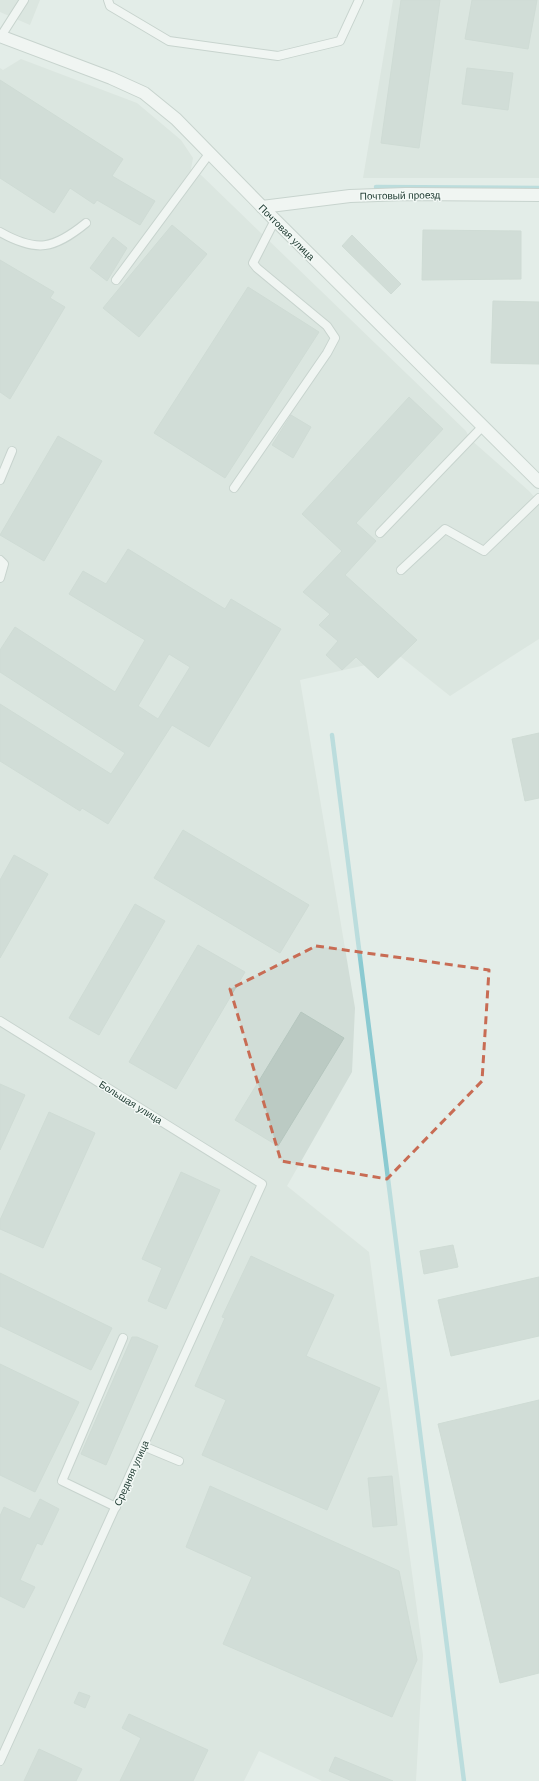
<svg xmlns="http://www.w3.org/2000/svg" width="539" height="1781" font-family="Arial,sans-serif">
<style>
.built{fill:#d1ddd7}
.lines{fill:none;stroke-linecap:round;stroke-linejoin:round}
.stream{stroke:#8bcad1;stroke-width:4.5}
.building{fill:#bbcac3;stroke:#b5c6be;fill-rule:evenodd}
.service-casing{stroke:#a5b5af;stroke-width:10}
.minor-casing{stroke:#a5b5af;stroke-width:14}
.tertiary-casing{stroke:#a5b5af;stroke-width:14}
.service{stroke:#fff;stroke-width:8}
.minor{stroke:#fff;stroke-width:12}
.tertiary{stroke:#fff;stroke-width:12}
.marked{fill:none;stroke:#c86c54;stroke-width:3;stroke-dasharray:8 5;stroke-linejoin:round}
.labels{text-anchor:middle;stroke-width:3;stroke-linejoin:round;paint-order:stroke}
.street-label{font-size:10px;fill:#223e35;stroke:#f3f9f6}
</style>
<rect width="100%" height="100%" fill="#e3ede8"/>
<g class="built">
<path d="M 0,0 L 40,0 L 30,25 L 0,12 Z"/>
<path d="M 393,0 L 539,0 L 539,178 L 363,178 Z"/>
<path d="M 21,59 L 137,103 L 181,140 L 193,158 L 191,169 L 201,175 L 466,431 L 470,439 L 529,491 L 539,502 L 539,639 L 450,696 L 401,657 L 300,680 L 355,1008 L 352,1072 L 287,1186 L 369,1252 L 423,1655 L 416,1781 L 322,1781 L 259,1751 L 244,1781 L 0,1781 L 0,68 L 3,70 Z"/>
</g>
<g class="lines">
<g class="stream">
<path d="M 376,187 L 539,188"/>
<path d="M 332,735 L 464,1781"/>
</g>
</g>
<g class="building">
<path d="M 401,0 L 440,0 L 419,148 L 381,143 Z"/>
<path d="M 472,0 L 537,0 L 528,49 L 465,39 Z"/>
<path d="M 467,68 L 513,73 L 508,110 L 462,104 Z"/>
<path d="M 0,80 L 123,159 L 112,176 L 155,201 L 140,225 L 97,200 L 94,204 L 70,188 L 54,213 L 0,178 Z"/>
<path d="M 172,225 L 207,254 L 139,337 L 103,308 Z"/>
<path d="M 423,230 L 521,231 L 521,279 L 422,280 Z"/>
<path d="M 352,235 L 401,284 L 391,294 L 342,246 Z"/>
<path d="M 113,237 L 127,248 L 107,281 L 90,268 Z"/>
<path d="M 0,260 L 54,292 L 50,298 L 65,307 L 10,399 L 0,392 Z"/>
<path d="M 248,287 L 319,332 L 225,478 L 154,433 Z"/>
<path d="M 493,301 L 539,302 L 539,364 L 491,363 Z"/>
<path d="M 409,397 L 443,429 L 356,523 L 376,541 L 345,575 L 417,640 L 378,678 L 356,657 L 342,670 L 326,655 L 338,641 L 319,625 L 330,614 L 303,592 L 342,551 L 302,514 Z"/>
<path d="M 291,415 L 311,427 L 293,458 L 272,445 Z"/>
<path d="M 58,436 L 102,461 L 44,561 L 0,535 Z"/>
<path d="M 128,549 L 225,609 L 231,599 L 281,629 L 209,747 L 172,725 L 108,824 L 82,808 L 80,811 L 0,761 L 0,704 L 111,774 L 125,753 L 0,672 L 0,650 L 15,627 L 115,692 L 145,640 L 69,594 L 83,571 L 106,584 ZM 169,654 L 190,667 L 158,719 L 138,706 Z"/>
<path d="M 539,733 L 539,798 L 525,801 L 512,739 Z"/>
<path d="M 183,830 L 309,905 L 280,953 L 154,878 Z"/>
<path d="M 14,855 L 48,874 L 0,958 L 0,880 Z"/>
<path d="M 135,904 L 165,921 L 99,1035 L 69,1018 Z"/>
<path d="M 198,945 L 245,972 L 176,1089 L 129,1062 Z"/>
<path d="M 301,1012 L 344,1038 L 278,1146 L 235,1120 Z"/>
<path d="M 0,1084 L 25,1095 L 0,1150 Z"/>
<path d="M 49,1112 L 95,1133 L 43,1248 L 0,1229 L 0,1220 Z"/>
<path d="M 181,1172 L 220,1190 L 166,1309 L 148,1301 L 162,1268 L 142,1259 Z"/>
<path d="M 453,1245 L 458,1267 L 424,1274 L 420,1251 Z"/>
<path d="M 251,1256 L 334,1295 L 306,1356 L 380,1388 L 327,1510 L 202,1455 L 226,1400 L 195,1386 L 225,1318 L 222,1317 Z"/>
<path d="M 0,1273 L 112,1328 L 91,1370 L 0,1326 Z"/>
<path d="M 539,1277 L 539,1336 L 451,1356 L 438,1300 Z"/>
<path d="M 132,1337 L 137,1337 L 158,1346 L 106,1465 L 81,1454 Z"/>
<path d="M 0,1364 L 79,1402 L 35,1492 L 0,1475 Z"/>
<path d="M 539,1400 L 539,1673 L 500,1683 L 438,1424 Z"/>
<path d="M 392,1476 L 397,1525 L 373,1527 L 368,1478 Z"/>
<path d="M 210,1486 L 399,1571 L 417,1660 L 392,1717 L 223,1644 L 252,1577 L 186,1547 Z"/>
<path d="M 40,1499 L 59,1509 L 42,1545 L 37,1543 L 20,1580 L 35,1587 L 24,1608 L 0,1596 L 0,1516 L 4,1507 L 30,1519 Z"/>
<path d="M 79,1692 L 90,1696 L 85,1708 L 74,1703 Z"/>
<path d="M 129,1714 L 208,1750 L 193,1781 L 120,1781 L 141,1738 L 122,1728 Z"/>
<path d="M 39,1749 L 82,1769 L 76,1781 L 24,1781 Z"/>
<path d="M 335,1757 L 393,1781 L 352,1781 L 329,1771 Z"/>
</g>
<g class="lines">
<g class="service-casing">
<g id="service">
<path d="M 108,0 L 110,6 L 169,41 L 278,56 L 340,41 L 359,0"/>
<path d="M 1,36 L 24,0"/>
<path d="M 0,232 C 37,253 54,249 86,223"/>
<path d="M 116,280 L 209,154"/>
<path d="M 0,480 L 12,451"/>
<path d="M 234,488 L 327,353 L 335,338 L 327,326 L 257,268 L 253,263 L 275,220"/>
<path d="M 380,533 L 483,426"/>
<path d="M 0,560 L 4,564 L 0,578"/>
<path d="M 401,570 L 445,529 L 484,551 L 539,498"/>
<path d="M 0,1021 L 262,1184 L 0,1761"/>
<path d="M 143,1446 L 179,1461"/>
<path d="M 116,1507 L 62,1481 L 123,1338"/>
</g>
</g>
<g class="minor-casing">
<path id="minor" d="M 262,207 L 350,196 L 406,194 L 539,195"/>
</g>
<g class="tertiary-casing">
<path id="tertiary" d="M 0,36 L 111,78 L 144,93 L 176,119 L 275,220 L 539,482"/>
</g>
<use href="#service" class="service"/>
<use href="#minor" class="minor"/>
<use href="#tertiary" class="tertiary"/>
</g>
<path d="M0 0H539V1781H0ZM 316,946 L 489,970 L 482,1081 L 387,1179 L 281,1161 L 230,989 Z" fill="#e3ede8" fill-opacity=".55" fill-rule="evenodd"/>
<path class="marked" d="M 316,946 L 489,970 L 482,1081 L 387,1179 L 281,1161 L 230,989 Z"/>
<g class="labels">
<g class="street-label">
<text transform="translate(400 195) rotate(-1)" y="4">Почтовый проезд</text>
<text transform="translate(287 232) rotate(45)" y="4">Почтовая улица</text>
<text transform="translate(131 1102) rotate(32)" y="4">Большая улица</text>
<text transform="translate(131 1473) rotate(-66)" y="4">Средняя улица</text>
</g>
</g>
</svg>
